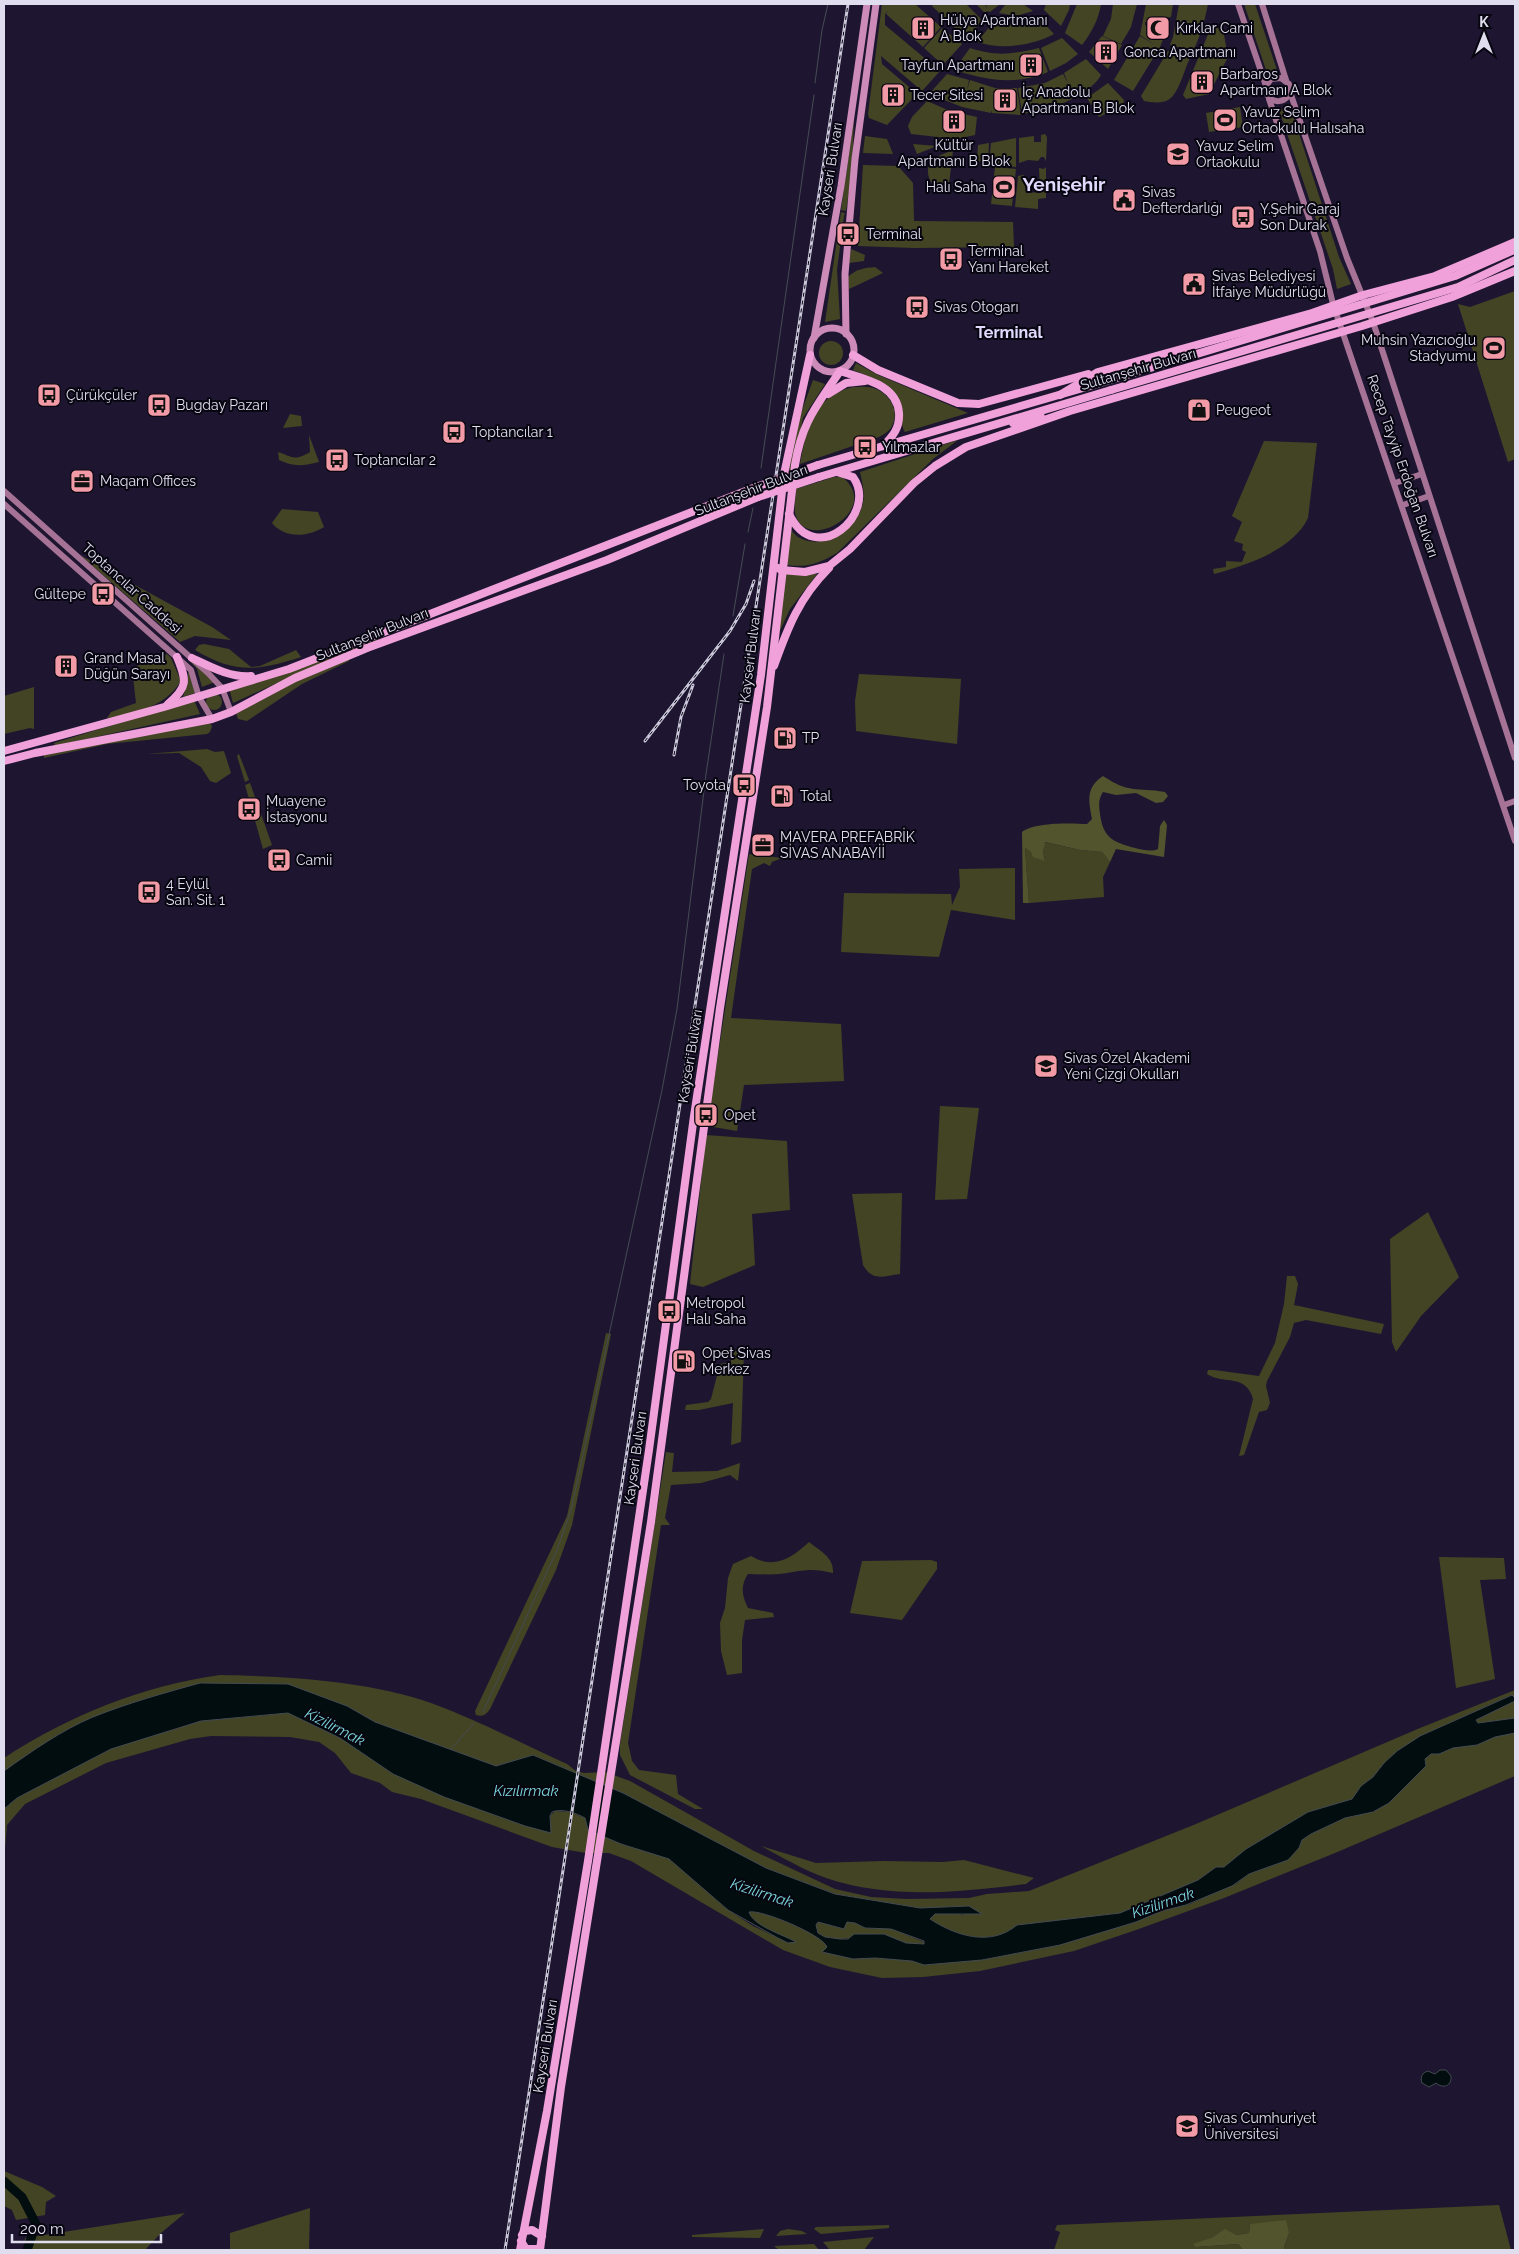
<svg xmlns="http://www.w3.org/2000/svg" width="1519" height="2254" font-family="Raleway,sans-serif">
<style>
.green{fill:#434424}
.forest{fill:#52542d}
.water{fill:#010d0e;stroke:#444b52;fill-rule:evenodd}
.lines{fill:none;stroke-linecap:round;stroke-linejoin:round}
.stream{stroke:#444b52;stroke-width:1}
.river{stroke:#010d0e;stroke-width:9}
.secondary{stroke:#a67397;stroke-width:6}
.primary{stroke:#cd8bba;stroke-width:7}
.highway{stroke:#f1a1d9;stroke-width:8}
.rail-casing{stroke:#cbc8db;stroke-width:3}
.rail{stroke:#07050f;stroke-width:1;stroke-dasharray:4;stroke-linecap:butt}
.highway-bridge{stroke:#f1a1d9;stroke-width:8}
.labels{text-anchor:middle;stroke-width:4;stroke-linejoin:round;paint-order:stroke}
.poi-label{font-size:14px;fill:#e0ddef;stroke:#07050f;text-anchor:start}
.street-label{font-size:14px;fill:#e0ddef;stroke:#07050f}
.water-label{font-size:15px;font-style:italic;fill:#7cd7de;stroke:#07050f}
.quarter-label{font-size:16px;font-weight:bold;fill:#e1dafe;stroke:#07050f}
.district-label{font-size:19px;font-weight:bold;fill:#e1dafe;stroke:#07050f}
</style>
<rect width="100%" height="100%" fill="#1e1631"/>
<g class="green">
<path d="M 882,4 L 915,4 L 941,27 L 923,47 L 886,14 L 888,11 L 885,14 L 885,25 L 940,71 L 922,91 L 881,56 L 882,64 L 915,92 L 914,97 L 887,125 L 869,118 L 868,114 Z"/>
<path d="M 934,4 L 966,4 L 983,21 L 966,39 L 932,6 Z"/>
<path d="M 976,4 L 985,4 L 987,9 L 986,4 L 1000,4 L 990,12 L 987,11 L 985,13 Z"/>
<path d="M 1009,4 L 1023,4 L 1033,11 L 1016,16 L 999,13 L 1005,5 Z"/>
<path d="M 1046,4 L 1070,4 L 1069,10 L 1061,26 L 1044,10 Z"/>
<path d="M 1077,4 L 1101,4 C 1099,19 1091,33 1082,45 L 1065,33 Z"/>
<path d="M 1113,4 L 1137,4 L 1131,27 L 1121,44 L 1103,36 L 1111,19 Z"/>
<path d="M 1146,4 L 1173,4 L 1171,17 L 1149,19 L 1149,22 L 1145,22 L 1145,25 L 1148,27 L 1146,33 L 1153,37 L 1164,36 L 1164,24 L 1169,24 L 1160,47 L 1133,91 L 1114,80 L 1140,36 L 1155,45 L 1140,35 Z"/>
<path d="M 1179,4 L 1208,4 L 1203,27 L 1193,52 L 1170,45 L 1173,37 Z"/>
<path d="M 1244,4 L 1255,4 L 1277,70 L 1267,73 Z"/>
<path d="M 1038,17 L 1054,34 C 1031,46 1002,50 977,42 L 992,24 C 1009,26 1022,23 1038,17 Z"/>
<path d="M 1211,27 L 1223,29 L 1228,57 L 1209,94 L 1186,99 L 1183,95 Z"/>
<path d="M 942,28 L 962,44 L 943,65 L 924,48 Z"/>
<path d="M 1102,36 L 1122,45 L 1108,69 L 1089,52 Z"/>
<path d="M 1062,38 L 1078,54 L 1066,63 L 1050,71 L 1041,48 Z"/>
<path d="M 970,48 C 998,57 1012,54 1039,48 L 1048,72 C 1016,86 986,80 954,70 Z"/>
<path d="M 1168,51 L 1190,58 C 1184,70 1179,94 1168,100 C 1161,104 1151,102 1144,101 L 1141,96 Z"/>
<path d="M 1086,59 L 1101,75 C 1088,98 1048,110 1022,114 L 1018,88 L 1045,83 L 1063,74 L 1068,83 L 1064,73 Z"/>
<path d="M 947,74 L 969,80 L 967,90 L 970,80 L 995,88 L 1017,88 L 1021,115 L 992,113 L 992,110 L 991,113 L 962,107 L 932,95 L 930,93 Z"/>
<path d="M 1108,83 L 1124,100 L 1123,106 L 1099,117 L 1087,98 Z"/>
<path d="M 927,101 L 950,111 L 977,117 L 975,135 L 956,139 L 911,134 L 908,126 L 912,117 Z"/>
<path d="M 1290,106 L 1339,257 L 1351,284 L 1337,289 L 1333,269 L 1279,110 Z"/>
<path d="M 1240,107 L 1243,127 L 1209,132 L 1206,113 Z"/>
<path d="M 854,119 L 852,171 L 846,211 L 841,210 Z"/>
<path d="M 1045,134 L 1047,137 L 1046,161 L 1044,157 L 1041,157 L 1038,161 L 1028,160 L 1019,163 L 1019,138 L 1034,136 L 1034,142 L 1041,142 L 1041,135 Z"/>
<path d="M 865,136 L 887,139 L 893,154 L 863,153 Z"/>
<path d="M 1016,138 L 1016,167 L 993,165 L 989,162 L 991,143 Z"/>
<path d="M 989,143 L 988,162 L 977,161 L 978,145 Z"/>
<path d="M 913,144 L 937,146 L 917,154 Z"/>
<path d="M 953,150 L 948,193 C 931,190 923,174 931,159 Z"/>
<path d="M 863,165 L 898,166 L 913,183 L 914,221 L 1013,222 L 1014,247 L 914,248 L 858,246 Z"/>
<path d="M 995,167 L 1016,169 L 1012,206 L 991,204 Z"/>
<path d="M 1046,167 L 1046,198 L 1038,199 L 1038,209 L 1015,207 L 1018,176 L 1024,175 L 1026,193 L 1040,192 L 1039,168 L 1044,169 Z"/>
<path d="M 841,212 L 845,213 L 844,216 L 837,270 L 840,319 L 825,322 Z"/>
<path d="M 851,249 L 865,255 L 864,261 L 849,263 Z"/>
<path d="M 875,267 L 883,273 L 849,289 L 848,277 C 856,269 864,268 875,267 Z"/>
<path d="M 1515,291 L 1515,459 L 1508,462 L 1458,304 L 1470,307 Z"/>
<circle cx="831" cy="353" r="12"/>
<path d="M 856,363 L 878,375 L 968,413 L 905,432 C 901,427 902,417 901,410 C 898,385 873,378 853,370 Z"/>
<path d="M 813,380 L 825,384 L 803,418 L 792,468 L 788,471 L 801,413 Z"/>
<path d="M 853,387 C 860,387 867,386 873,388 C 890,393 901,412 891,428 C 888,432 883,435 879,437 L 800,464 C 807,427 813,397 853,387 Z"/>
<path d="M 290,414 L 301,416 L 302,426 L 283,428 Z"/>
<path d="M 309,435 L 319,462 C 303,466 294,467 279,460 L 278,452 C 291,456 294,462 310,452 Z"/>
<path d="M 958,440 L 933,459 L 837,553 C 820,563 807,568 787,565 L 790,528 C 792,531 795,535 798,537 C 822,552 858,528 863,503 C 865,492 862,482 860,472 Z"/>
<path d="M 1264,441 L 1317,443 L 1308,518 C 1292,551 1246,565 1214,574 L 1213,569 L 1226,567 L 1226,561 L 1242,562 L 1246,552 L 1242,550 L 1243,544 L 1234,541 L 1242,522 L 1232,516 Z"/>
<path d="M 834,477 L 842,477 C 884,509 805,556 795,513 C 794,506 796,496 796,489 Z"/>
<path d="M 282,509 L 318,512 L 324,527 C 308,537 285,539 272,523 Z"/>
<path d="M 80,555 L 212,627 L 231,640 L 195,636 L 180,642 Z"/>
<path d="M 784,574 L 817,574 L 790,609 L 778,635 Z"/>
<path d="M 377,636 L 379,639 L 337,656 L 233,703 L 229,688 Z"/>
<path d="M 204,644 L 229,649 L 251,667 L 260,666 L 296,650 L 301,657 C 258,671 235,674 195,650 L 199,645 Z"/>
<path d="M 167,654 L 171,658 L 181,681 C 164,708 139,710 110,719 L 107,718 L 111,712 L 136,703 L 132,668 Z"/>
<path d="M 186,657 L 215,682 L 202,687 L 197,669 Z"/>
<path d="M 349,658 L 349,661 L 302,684 L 247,721 L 238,719 L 236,713 L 285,686 Z"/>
<path d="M 188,670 L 195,693 L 183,697 L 188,680 Z"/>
<path d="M 859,674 L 961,679 L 957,744 L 856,731 L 855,701 Z"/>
<path d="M 34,687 L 34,729 L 30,728 L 4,734 L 4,696 Z"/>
<circle cx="214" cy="702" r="8"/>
<path d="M 194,700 L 200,714 L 55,746 L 54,743 Z"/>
<path d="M 209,722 L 212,726 L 210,732 L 207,734 L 107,744 L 44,758 L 44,755 Z"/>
<path d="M 207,749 L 215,752 L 224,751 L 231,773 L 216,783 L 210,781 L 201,767 L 179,753 L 147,754 Z"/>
<path d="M 239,754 L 249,780 L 245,782 L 237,756 Z"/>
<path d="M 250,783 L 272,845 L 263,849 L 245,785 Z"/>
<path d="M 1044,842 L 1080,850 L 1102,852 L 1110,862 L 1103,877 L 1104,897 L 1029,903 L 1025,848 L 1045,860 L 1043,852 Z"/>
<path d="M 749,854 L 782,858 L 772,862 L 770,866 L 764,863 L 752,869 L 731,1018 L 841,1024 L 844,1081 L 744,1085 L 737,1131 L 707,1126 Z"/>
<path d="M 1015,868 L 1015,920 L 951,910 L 939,957 L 841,952 L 844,893 L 951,894 L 952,905 L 960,887 L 959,869 Z"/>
<path d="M 940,1106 L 979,1108 L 967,1199 L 935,1200 Z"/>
<path d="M 706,1135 L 787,1141 L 790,1210 L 752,1214 L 755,1265 L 703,1287 L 690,1284 Z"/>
<path d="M 902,1193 L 900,1274 C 883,1276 873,1282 863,1265 L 852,1194 Z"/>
<path d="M 1428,1212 L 1459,1277 L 1421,1316 L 1396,1352 L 1392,1342 L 1390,1239 Z"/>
<path d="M 1287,1276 L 1295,1276 L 1298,1284 L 1294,1305 L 1384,1324 L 1381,1334 L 1306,1320 L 1294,1323 L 1290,1337 L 1267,1381 L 1266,1386 L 1270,1403 L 1267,1410 L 1259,1412 L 1244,1455 L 1239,1456 L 1253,1399 C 1246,1373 1224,1385 1207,1374 L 1208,1370 L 1214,1370 L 1259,1376 L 1275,1343 L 1284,1304 Z"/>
<path d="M 606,1333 L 611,1334 L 572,1525 L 556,1570 L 490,1709 C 486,1715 483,1717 476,1715 L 475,1711 L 567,1516 Z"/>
<path d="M 730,1350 L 744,1352 L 741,1442 L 731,1445 L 733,1403 L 699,1410 L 685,1410 L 686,1405 L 708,1402 L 711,1399 L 720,1364 L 731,1362 Z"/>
<path d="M 666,1452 L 674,1453 L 672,1472 L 717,1471 L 740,1463 L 738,1481 L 730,1475 L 701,1483 L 671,1485 L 665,1518 L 670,1525 L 661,1525 L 628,1743 L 632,1761 L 639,1770 L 676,1775 L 678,1794 L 703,1809 L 695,1809 L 630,1775 L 620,1755 L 620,1744 Z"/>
<path d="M 809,1542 C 820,1551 834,1557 833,1573 C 811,1567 801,1571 779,1574 C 769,1575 758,1574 748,1574 C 740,1586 742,1596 748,1608 L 773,1613 L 774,1617 L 745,1620 L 742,1640 L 742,1673 L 727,1675 L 721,1651 L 720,1623 L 725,1608 L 728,1578 L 733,1564 L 751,1556 C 774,1570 792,1558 809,1542 Z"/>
<path d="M 1439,1557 L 1504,1558 L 1506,1579 L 1480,1580 L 1495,1679 L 1456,1688 Z"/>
<path d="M 931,1560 L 937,1562 L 937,1569 L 902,1620 L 850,1613 L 862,1561 Z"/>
<path d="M 220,1675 C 285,1676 370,1681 431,1703 C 478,1720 522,1744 567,1764 L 576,1771 L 584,1773 L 605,1772 L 630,1781 L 754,1851 L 835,1889 L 871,1897 L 907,1899 L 969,1898 L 987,1894 L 1029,1891 L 1196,1824 L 1420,1728 L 1515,1690 L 1515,1698 L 1511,1695 L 1420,1736 L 1384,1763 L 1373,1777 L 1361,1786 L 1352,1799 L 1308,1812 L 1246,1849 L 1224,1867 L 1216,1867 L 1198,1880 L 1120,1913 L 1017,1925 C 990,1947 956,1936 930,1919 L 934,1914 L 949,1912 L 963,1915 L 969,1906 L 920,1908 L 836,1894 L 766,1868 L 623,1793 L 533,1755 L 496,1766 L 375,1722 L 347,1706 L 153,1696 L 92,1718 L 39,1747 L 4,1771 L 4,1758 C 70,1715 142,1686 220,1675 Z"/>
<path d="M 1515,1701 L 1515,1718 L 1478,1723 L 1476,1720 Z"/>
<path d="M 288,1713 L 340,1738 L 393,1774 L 551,1827 L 550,1816 L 555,1811 L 570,1812 L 585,1818 L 587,1826 L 621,1844 L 669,1859 L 728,1910 L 753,1926 L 788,1943 L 792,1940 C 780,1935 754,1926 749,1912 C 760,1909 823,1935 828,1947 L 823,1952 L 853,1959 L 875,1958 L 912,1961 L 924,1965 L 982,1960 L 1060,1945 L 1136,1922 L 1162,1911 L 1190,1904 L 1236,1884 L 1249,1874 L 1288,1860 L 1299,1848 L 1302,1840 L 1311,1834 L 1345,1818 L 1373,1812 L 1389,1803 L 1426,1766 L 1425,1759 L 1431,1754 L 1439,1754 L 1453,1748 L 1477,1745 L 1495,1737 L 1515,1733 L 1515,1776 L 1335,1853 L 1224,1898 L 1136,1930 L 1074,1951 L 980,1971 L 923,1977 L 882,1978 L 830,1967 L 783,1950 L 631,1861 L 609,1853 L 586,1853 L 552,1847 L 421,1799 L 392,1792 L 380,1783 L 351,1773 L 335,1753 L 319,1742 L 290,1737 L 211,1736 L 190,1739 L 106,1763 L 25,1804 L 7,1825 L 4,1861 L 4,1809 L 17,1798 L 111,1749 L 201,1721 Z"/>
<path d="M 761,1846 L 816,1863 L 883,1861 L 943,1862 L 964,1860 L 1034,1878 L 1026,1884 C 958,1892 892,1900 826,1878 C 803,1870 782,1857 761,1846 Z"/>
<path d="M 818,1922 L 843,1929 L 846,1922 L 855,1923 L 865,1928 L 891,1929 L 924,1942 L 924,1944 L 906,1943 L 884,1934 L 840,1939 L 825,1937 L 818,1933 L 816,1925 Z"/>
<path d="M 4,2171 L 42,2187 L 56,2196 L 46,2202 L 45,2215 L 16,2220 L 12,2210 L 4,2206 Z"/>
<path d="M 1499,2205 L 1511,2250 L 1284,2250 L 1284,2247 L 1289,2233 L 1250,2224 L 1249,2233 L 1236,2235 L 1219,2233 L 1197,2247 L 1238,2244 L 1243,2250 L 1054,2250 L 1060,2232 L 1055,2230 L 1057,2225 Z"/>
<path d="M 310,2208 L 309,2250 L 230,2250 L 230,2233 Z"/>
<path d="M 185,2213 L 161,2233 L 145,2250 L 24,2250 L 25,2238 Z"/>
<path d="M 889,2225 L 889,2228 L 821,2234 L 814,2229 L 816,2227 Z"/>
<path d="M 764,2229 L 760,2238 L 692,2237 L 692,2235 Z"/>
<path d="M 788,2229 L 802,2231 L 807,2234 L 776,2236 L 780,2231 Z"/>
<path d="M 874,2237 L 864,2250 L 830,2250 L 823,2242 Z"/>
<path d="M 814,2244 L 819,2250 L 779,2250 L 774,2246 Z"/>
</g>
<g class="forest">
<path d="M 1103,776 C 1130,794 1136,787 1165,792 L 1168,796 L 1163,802 L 1156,803 L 1136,793 L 1116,795 L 1103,792 C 1098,800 1099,805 1100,814 C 1103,838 1113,842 1135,848 C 1143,850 1152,852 1158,849 L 1160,826 L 1164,820 L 1167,825 L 1164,857 L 1116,849 L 1110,862 L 1102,852 L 1080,850 L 1045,842 L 1043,852 L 1045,861 L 1033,857 L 1031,852 L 1025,848 L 1029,903 L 1023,903 L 1022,832 C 1034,822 1071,823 1087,824 L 1092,819 C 1089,801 1085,788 1103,776 Z"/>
<path d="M 1286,2220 L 1289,2233 L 1284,2247 L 1284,2250 L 1243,2250 L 1238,2244 L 1196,2247 L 1193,2244 L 1211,2238 L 1225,2229 L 1236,2235 L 1249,2233 L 1250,2224 Z"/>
</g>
<g class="water">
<path d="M 200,1683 L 288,1684 L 347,1706 L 375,1722 L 496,1766 L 533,1755 L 623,1793 L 766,1868 L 835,1894 L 920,1908 L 969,1906 L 982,1914 L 935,1914 L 930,1919 C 956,1936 991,1947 1017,1925 L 1120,1913 L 1198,1880 L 1216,1867 L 1224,1867 L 1246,1849 L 1308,1812 L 1352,1799 L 1361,1786 L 1373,1777 L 1384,1763 L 1397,1751 L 1420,1736 L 1512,1695 L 1515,1698 L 1515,1701 L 1476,1720 L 1478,1723 L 1515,1718 L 1515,1733 L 1495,1737 L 1477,1745 L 1453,1748 L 1439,1754 L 1431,1754 L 1425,1759 L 1426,1766 L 1389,1803 L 1373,1812 L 1345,1818 L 1311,1834 L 1302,1840 L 1299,1848 L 1288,1860 L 1249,1874 L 1232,1886 L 1186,1905 L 1162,1911 L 1136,1922 L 1060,1945 L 982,1960 L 924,1965 L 912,1961 L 875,1958 L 853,1959 L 822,1952 L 827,1947 C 823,1935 761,1909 749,1912 C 753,1926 784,1935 796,1942 L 788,1943 L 778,1938 L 728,1910 L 669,1859 L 621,1844 L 588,1830 L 585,1818 C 576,1813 562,1808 552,1812 L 550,1816 L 551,1833 L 525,1826 L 444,1797 L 393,1774 L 340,1738 L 288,1713 L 201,1721 L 111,1749 L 17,1798 L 4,1809 L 4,1771 C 32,1751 62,1730 93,1717 C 128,1703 164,1693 200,1683 ZM 818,1922 L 844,1929 L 847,1922 L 855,1923 L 865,1928 L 891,1929 L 924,1941 L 924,1944 L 906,1943 L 884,1934 L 854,1934 L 848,1939 L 840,1939 L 825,1937 L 818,1933 L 816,1925 Z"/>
<path d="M 1440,2070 L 1446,2070 L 1451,2076 C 1452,2086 1443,2089 1436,2083 L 1429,2087 L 1422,2083 C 1420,2077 1422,2073 1428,2071 L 1435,2074 Z"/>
</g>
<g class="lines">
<g class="stream">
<path d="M 815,83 L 822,30 L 828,4"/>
<path d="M 761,468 L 814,95"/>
<path d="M 748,532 L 753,508"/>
<path d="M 733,616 L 745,544"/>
<path d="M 483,1712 L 557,1550 L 571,1510 L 662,1090 L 677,1009 L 706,774 L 724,654"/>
<path d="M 451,1749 L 474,1723"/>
</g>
<path class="river" d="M 4,2181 L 22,2197 L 36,2224 L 27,2250"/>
<g class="secondary">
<path d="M 1238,4 L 1266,86 C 1264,108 1295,105 1289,84 L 1281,78 L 1271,79 L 1266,86"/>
<path d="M 1262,4 L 1286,80"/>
<path d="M 1290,92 L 1347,258 L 1373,322 L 1515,758"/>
<path d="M 1269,99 L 1320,251 L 1333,304 L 1515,841"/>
<path d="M 1395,483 L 1422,474"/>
<path d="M 4,491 L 208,673 L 222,688 L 231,712"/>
<path d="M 4,504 L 191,670 L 199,697 L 212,719"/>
<path d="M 1403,505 L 1429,496"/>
<path d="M 1504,805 L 1515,801"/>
</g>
<g class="primary">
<circle cx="832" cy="350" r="22"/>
<path d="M 846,334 L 845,274 L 855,159 L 876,4"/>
<path d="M 814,338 L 841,186 L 867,4"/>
</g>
<g class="highway">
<path d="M 853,355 L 878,370 L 958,403 L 979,404 L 1088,374"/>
<path d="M 828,394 L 846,383 L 865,381"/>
<path d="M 1060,395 L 1098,372 L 1312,313 L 1363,295 L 1435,276 L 1515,242"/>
<path d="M 1013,423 L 1041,417"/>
<path d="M 818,465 L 1107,381"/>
<path d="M 819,477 L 1111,390"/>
<path d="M 789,514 C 816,570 879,513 853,477 L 837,472"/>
<path d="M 778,568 L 781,570 L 805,572 L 829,566 L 850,549 L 914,483 L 935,466 L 966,447 L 1070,411 L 1362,326 L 1452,297 L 1515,271"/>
<path d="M 192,658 C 211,667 231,678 251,676"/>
<path d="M 774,666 C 788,627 799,598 829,568"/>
<path d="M 168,704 C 188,687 187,681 177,657"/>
<path d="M 4,751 L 164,707 L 289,669 L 756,487"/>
<path d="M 4,761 L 35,753 L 212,719 L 231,712 L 295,678 L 367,648 L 607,560 L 758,497"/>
<path d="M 522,2235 L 525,2231 L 532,2230 L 542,2236"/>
<path d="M 521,2241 L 526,2249 L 540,2249"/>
<path d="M 520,2250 L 547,2111 L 588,1861 L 649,1450 L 694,1116 L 761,675 L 784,474 L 810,355"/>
<path d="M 540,2250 L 561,2087 L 651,1522 L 720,1008 L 767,707 L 795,465 C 802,421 817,406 840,371 C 863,379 897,384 899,413 C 900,428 893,436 883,446"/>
</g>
<g class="rail-casing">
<g id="rail">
<path d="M 645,741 L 730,631 L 746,604 L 754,581"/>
<path d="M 674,755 L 681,717 L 693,685"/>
<path d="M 505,2250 L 848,4"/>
</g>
</g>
<use href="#rail" class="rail"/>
<g class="highway-bridge">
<path d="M 1107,381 L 1455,276 L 1514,250"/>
<path d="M 1111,390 L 1458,287 L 1515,260"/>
<path d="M 756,487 L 818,465"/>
<path d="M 758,497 L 819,477"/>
</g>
</g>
<defs>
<g id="building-square" transform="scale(1.25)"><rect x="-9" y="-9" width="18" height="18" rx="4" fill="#f39aa7" stroke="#07050f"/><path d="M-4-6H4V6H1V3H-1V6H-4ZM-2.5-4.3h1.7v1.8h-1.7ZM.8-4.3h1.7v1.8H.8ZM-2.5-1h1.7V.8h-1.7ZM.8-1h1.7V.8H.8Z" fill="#111"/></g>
<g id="mosque-square" transform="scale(1.25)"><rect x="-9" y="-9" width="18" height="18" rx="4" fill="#f39aa7" stroke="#07050f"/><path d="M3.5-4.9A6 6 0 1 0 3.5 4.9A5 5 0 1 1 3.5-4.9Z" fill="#111"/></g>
<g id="stadium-square" transform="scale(1.25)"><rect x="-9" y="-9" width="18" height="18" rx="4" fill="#f39aa7" stroke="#07050f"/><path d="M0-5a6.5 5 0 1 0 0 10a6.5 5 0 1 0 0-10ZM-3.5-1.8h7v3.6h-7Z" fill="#111"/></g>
<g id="school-square" transform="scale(1.25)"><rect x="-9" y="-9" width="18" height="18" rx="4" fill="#f39aa7" stroke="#07050f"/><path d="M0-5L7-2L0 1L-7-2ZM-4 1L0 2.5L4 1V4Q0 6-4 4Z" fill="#111"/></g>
<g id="civic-square" transform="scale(1.25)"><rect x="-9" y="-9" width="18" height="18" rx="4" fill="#f39aa7" stroke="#07050f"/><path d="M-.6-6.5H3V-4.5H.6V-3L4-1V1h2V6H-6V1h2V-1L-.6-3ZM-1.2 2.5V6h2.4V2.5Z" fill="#111"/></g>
<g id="bus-square" transform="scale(1.25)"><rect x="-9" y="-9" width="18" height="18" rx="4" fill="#f39aa7" stroke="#07050f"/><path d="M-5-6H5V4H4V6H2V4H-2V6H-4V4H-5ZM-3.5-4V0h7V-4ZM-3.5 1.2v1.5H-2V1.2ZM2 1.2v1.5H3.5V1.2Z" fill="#111"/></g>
<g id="shop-square" transform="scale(1.25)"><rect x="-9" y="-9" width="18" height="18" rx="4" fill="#f39aa7" stroke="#07050f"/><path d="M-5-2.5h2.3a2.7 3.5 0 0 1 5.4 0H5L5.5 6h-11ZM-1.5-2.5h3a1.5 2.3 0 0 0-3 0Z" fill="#111"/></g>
<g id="office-square" transform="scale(1.25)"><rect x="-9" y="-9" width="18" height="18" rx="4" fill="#f39aa7" stroke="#07050f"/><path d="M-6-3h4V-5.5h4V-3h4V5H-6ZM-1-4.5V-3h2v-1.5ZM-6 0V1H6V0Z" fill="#111"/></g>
<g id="fuel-square" transform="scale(1.25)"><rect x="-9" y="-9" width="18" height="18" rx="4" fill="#f39aa7" stroke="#07050f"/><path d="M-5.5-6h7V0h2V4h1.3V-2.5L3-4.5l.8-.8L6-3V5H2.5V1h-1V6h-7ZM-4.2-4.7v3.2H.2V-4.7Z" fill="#111"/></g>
<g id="university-square" transform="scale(1.25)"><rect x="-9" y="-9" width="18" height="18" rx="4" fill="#f39aa7" stroke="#07050f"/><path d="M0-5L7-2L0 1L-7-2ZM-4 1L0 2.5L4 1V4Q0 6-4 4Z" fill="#111"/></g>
</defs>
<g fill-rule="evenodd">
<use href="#building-square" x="923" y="28"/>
<use href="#mosque-square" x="1158" y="28"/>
<use href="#building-square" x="1106" y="52"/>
<use href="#building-square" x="1031" y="65"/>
<use href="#building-square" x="1202" y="82"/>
<use href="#building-square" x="893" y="95"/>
<use href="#building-square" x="1005" y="100"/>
<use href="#stadium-square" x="1225" y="120"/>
<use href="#building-square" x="954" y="121"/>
<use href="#school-square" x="1178" y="154"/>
<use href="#stadium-square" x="1004" y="187"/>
<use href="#civic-square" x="1124" y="200"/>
<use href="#bus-square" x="1243" y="217"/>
<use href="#bus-square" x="848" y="234"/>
<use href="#bus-square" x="951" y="259"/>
<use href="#civic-square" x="1194" y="284"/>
<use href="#bus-square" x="917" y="307"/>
<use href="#stadium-square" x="1494" y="348"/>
<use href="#bus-square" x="49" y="395"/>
<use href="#bus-square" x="159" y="405"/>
<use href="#shop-square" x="1199" y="410"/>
<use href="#bus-square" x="454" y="432"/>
<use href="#bus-square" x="865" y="447"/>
<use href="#bus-square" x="337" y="460"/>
<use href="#office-square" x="82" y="481"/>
<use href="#bus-square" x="103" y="594"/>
<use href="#building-square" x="66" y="666"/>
<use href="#fuel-square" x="785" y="738"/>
<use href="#bus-square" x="744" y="785"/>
<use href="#fuel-square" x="782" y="796"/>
<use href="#bus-square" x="249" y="809"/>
<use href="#office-square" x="763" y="845"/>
<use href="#bus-square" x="279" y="860"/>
<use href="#bus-square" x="149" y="892"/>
<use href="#school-square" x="1046" y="1066"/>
<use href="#bus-square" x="706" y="1115"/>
<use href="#bus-square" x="669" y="1311"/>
<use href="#fuel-square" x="684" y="1361"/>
<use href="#university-square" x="1187" y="2126"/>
</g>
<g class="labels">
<g class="poi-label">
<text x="940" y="25">Hülya Apartmanı<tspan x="940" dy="16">A Blok</tspan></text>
<text x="1176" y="33">Kırklar Cami</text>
<text x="1124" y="57">Gonca Apartmanı</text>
<text x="1014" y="70" text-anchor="end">Tayfun Apartmanı</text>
<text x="1220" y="79">Barbaros<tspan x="1220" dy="16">Apartmanı A Blok</tspan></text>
<text x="1022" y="97">İç Anadolu<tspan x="1022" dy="16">Apartmanı B Blok</tspan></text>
<text x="910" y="100">Tecer Sitesi</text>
<text x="1242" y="117">Yavuz Selim<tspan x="1242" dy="16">Ortaokulu Halısaha</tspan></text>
<text x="954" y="150" text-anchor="middle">Kültür<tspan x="954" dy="16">Apartmanı B Blok</tspan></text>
<text x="1196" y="151">Yavuz Selim<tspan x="1196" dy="16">Ortaokulu</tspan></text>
<text x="986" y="192" text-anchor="end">Halı Saha</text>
<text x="1142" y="197">Sivas<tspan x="1142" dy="16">Defterdarlığı</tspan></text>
<text x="1260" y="214">Y.Şehir Garaj<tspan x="1260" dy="16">Son Durak</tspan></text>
<text x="866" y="239">Terminal</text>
<text x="968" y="256">Terminal<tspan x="968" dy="16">Yanı Hareket</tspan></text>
<text x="1212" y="281">Sivas Belediyesi<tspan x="1212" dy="16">İtfaiye Müdürlüğü</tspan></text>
<text x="934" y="312">Sivas Otogarı</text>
<text x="1476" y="345" text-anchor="end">Muhsin Yazıcıoğlu<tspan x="1476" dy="16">Stadyumu</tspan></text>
<text x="66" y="400">Çürükçüler</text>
<text x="176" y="410">Bugday Pazarı</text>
<text x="1216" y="415">Peugeot</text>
<text x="472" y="437">Toptancılar 1</text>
<text x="882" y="452">Yılmazlar</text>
<text x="354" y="465">Toptancılar 2</text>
<text x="100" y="486">Maqam Offices</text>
<text x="86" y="599" text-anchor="end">Gültepe</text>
<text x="84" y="663">Grand Masal<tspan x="84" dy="16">Düğün Sarayı</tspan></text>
<text x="802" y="743">TP</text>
<text x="726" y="790" text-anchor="end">Toyota</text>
<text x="800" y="801">Total</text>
<text x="266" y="806">Muayene<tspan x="266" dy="16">İstasyonu</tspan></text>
<text x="780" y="842">MAVERA PREFABRİK<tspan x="780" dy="16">SİVAS ANABAYİİ</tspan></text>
<text x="296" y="865">Camii</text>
<text x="166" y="889">4 Eylül<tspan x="166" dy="16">San. Sit. 1</tspan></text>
<text x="1064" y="1063">Sivas Özel Akademi<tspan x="1064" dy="16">Yeni Çizgi Okulları</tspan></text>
<text x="724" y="1120">Opet</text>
<text x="686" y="1308">Metropol<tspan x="686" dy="16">Halı Saha</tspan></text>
<text x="702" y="1358">Opet Sivas<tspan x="702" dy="16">Merkez</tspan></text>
<text x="1204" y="2123">Sivas Cumhuriyet<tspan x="1204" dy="16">Üniversitesi</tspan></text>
</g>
<g class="street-label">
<text transform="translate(830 169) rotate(-81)" y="5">Kayseri Bulvarı</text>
<text transform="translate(1138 369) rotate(-16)" y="5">Sultanşehir Bulvarı</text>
<text transform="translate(1403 466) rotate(71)" y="5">Recep Tayyip Erdoğan Bulvarı</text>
<text transform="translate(751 490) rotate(-21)" y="5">Sultanşehir Bulvarı</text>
<text transform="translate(132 588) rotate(42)" y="5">Toptancılar Caddesi</text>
<text transform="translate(372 634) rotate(-22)" y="5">Sultanşehir Bulvarı</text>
<text transform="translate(750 656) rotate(-83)" y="5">Kayseri Bulvarı</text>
<text transform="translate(690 1056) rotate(-81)" y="5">Kayseri Bulvarı</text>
<text transform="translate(635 1458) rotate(-82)" y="5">Kayseri Bulvarı</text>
<text transform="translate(545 2046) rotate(-81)" y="5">Kayseri Bulvarı</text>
</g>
<g class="water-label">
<text transform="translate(335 1727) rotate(27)" y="5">Kizilirmak</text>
<text x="526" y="1796">Kızılırmak</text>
<text transform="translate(762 1893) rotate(18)" y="5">Kizilirmak</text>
<text transform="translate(1163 1903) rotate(-19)" y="5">Kizilirmak</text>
</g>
<g class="quarter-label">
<text x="1009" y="338">Terminal</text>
</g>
<g class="district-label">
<text x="1064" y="191">Yenişehir</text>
</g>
</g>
<rect width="1519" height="2254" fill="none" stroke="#e0ddef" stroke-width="10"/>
<g transform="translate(1484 35)" stroke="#07050f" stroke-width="4" paint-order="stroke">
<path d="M0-4L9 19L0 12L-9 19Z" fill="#e0ddef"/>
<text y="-8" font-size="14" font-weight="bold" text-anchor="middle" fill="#e0ddef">K</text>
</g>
<path d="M12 2234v8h149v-8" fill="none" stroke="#e0ddef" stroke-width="2.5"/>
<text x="20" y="2234" font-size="15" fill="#e0ddef" stroke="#07050f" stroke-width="4" paint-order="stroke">200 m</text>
</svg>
